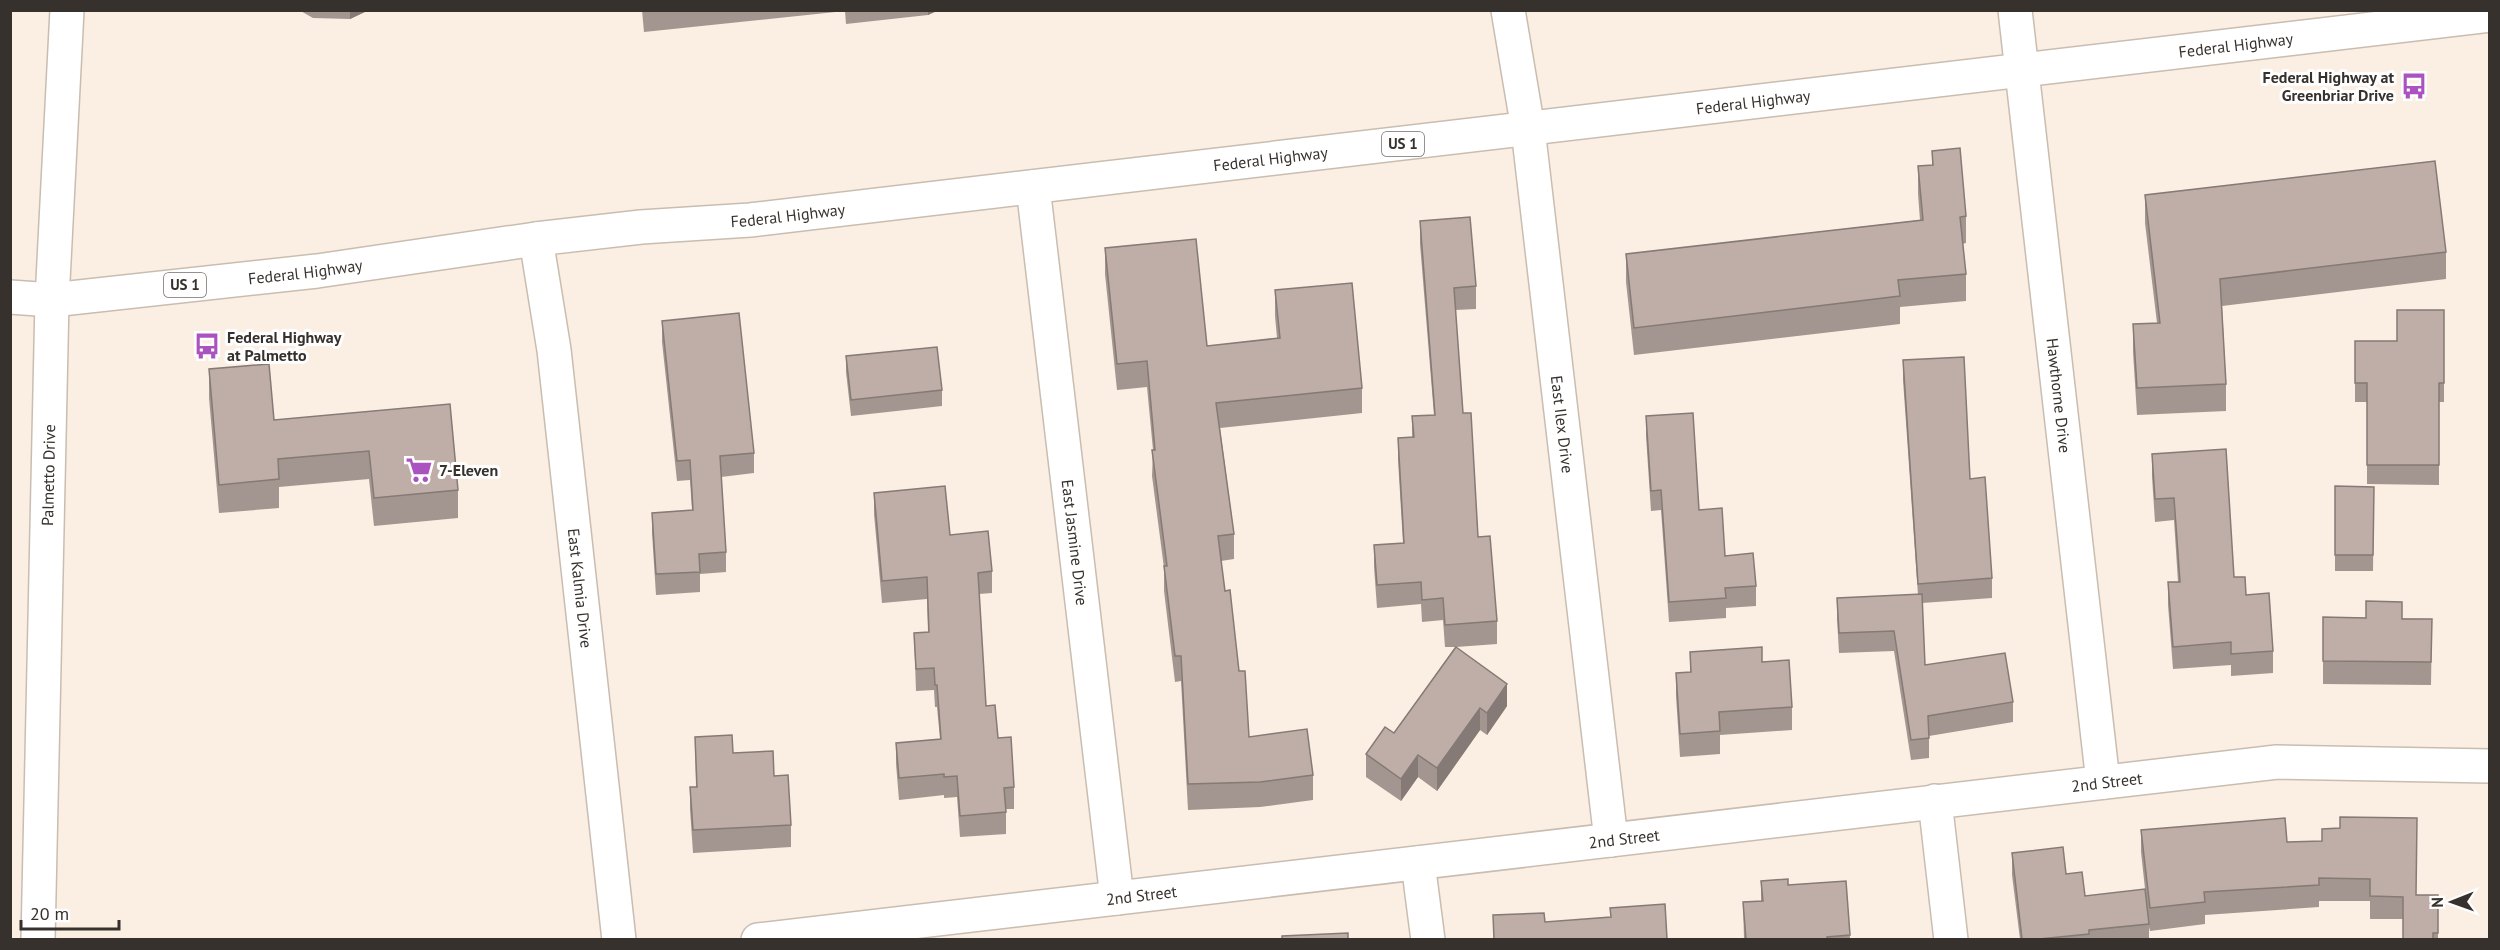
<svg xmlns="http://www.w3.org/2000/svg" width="2500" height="950" font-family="'PT Sans',sans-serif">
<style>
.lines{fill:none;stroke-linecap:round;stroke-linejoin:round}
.minor-casing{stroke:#c9bdb2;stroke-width:36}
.major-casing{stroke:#c9bdb2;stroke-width:36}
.minor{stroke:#fff;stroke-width:33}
.major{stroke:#fff;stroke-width:33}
.wall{fill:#a39690}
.shaded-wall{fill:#857a75}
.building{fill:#beaea7;stroke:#857a75;stroke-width:1.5}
.labels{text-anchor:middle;stroke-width:6;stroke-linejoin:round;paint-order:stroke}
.shield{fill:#fefefe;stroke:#726e6c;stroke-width:1.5}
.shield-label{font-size:15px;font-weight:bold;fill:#36312d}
.street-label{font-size:16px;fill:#36312d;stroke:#fefefe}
.poi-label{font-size:16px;font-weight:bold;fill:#36312d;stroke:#fefefe;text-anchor:start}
</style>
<rect width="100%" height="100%" fill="#fbeee2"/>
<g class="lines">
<g class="minor-casing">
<g id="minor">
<path id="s1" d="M 1508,10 L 1528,129 L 1611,840"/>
<path id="s2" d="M 2015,10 L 2103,782"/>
<path id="s3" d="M 1033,187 L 1117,898"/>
<path id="s4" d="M 536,239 L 554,350 L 619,940"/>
<path d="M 1935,801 L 1951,940"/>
<path d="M 1418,863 L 1428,940"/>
<path id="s5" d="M 38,940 L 52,300 L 67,10"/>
<path id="s6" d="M 758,940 L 2277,762 L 2490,766"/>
</g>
</g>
<g class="major-casing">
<g id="major">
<path id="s7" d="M 10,297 L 52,300 L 317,271 L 536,239 L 641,227 L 750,220 L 2490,15"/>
</g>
</g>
<use href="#minor" class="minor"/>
<use href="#major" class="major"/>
</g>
<g class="wall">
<path d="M 299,10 L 369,10 L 350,19 L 313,18 Z"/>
<path d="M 642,10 L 939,10 L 928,15 L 846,24 L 845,11 L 644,32 Z"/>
<path d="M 1932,151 L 1966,216 L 1966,243 L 1962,244 L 1966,274 L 1966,301 L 1900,307 L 1900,324 L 1634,355 L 1626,282 L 1626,254 L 1920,220 L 1918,194 L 1918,166 L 1932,165 Z"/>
<path d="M 2145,195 L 2446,252 L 2446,279 L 2222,306 L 2226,384 L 2226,411 L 2137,415 L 2133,352 L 2133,324 L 2157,323 L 2145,223 Z"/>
<path d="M 1420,221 L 1476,286 L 1476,309 L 1455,310 L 1463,413 L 1478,537 L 1497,621 L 1497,644 L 1456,647 L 1507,706 L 1487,735 L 1480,730 L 1437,791 L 1418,777 L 1401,801 L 1366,777 L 1366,754 L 1394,733 L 1455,647 L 1445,647 L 1443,620 L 1422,622 L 1421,604 L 1377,608 L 1374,567 L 1374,545 L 1403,543 L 1398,460 L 1398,438 L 1412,437 L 1412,416 L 1434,415 L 1420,244 Z"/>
<path d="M 1105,248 L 1207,346 L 1277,338 L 1275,316 L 1275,290 L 1362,388 L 1362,413 L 1220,428 L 1234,534 L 1234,559 L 1221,561 L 1225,591 L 1239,671 L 1249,737 L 1313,775 L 1313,800 L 1260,807 L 1188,810 L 1181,681 L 1175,682 L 1164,591 L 1164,568 L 1152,476 L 1153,450 L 1147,387 L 1117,390 L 1105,274 Z"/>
<path d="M 2444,310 L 2444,402 L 2439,402 L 2439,485 L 2367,484 L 2367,402 L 2355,402 L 2355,341 L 2397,341 Z"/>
<path d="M 662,321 L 754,453 L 754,473 L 721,477 L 726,552 L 726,572 L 700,574 L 700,592 L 656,595 L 652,533 L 652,513 L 692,510 L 690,480 L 677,481 L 662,342 Z"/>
<path d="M 846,356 L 942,390 L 942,406 L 851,416 L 846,372 Z"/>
<path d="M 1903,360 L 1970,479 L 1992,578 L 1992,598 L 1922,603 L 1925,665 L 2013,702 L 2013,722 L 1929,736 L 1929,758 L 1911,760 L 1894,651 L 1839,653 L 1837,618 L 1837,598 L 1918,595 L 1903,380 Z"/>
<path d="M 209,369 L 274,420 L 450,404 L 458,490 L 458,518 L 374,526 L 369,479 L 279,487 L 279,508 L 219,513 L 209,398 Z"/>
<path d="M 1646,416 L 1725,556 L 1756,586 L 1756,606 L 1726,608 L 1726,618 L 1669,622 L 1661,510 L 1651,511 L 1646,436 Z"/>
<path d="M 2152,454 L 2246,595 L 2273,651 L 2273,673 L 2231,676 L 2231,665 L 2173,669 L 2168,605 L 2168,582 L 2178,582 L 2174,520 L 2155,522 L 2152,477 Z"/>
<path d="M 2335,486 L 2374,487 L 2373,571 L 2335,571 Z"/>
<path d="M 874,493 L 950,535 L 992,571 L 992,593 L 979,594 L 986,706 L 998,738 L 1014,787 L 1014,809 L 1006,809 L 1006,834 L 960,837 L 957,797 L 944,798 L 944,795 L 899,800 L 896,764 L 896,743 L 940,739 L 937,707 L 935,707 L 934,690 L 916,691 L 914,633 L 928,632 L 927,599 L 882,603 L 874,514 Z"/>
<path d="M 2323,617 L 2432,619 L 2431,685 L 2323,684 Z"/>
<path d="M 1690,652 L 1762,662 L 1792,707 L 1792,730 L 1720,735 L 1720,754 L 1680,757 L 1676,696 L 1676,673 L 1690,673 Z"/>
<path d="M 695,737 L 733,753 L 774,776 L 791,825 L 791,847 L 693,853 L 690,809 L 690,787 L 696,787 Z"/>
<path d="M 2141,830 L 2287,842 L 2417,895 L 2438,895 L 2438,939 L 2403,939 L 2403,919 L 2370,919 L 2370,901 L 2319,901 L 2319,907 L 2205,915 L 2205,924 L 2150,931 L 2149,927 L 2149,939 L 2020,939 L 2012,875 L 2012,853 L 2085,896 L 2146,898 L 2141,852 Z"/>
<path d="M 1761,881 L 1788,885 L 1846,881 L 1850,939 L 1744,939 L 1743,902 L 1761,901 Z"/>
</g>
<g class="shaded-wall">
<path d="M 350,10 L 369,10 L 350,19 Z"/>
<path d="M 928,10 L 939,10 L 928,15 Z"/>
<path d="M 1507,684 L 1507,706 L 1487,735 L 1487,713 Z"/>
<path d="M 1480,708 L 1480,730 L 1437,791 L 1437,768 Z"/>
<path d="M 1418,755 L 1418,777 L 1401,801 L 1401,779 Z"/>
</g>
<g class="building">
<path d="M 1960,148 L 1966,216 L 1960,217 L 1966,274 L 1898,280 L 1900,296 L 1634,328 L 1626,254 L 1923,220 L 1918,166 L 1933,165 L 1932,151 Z"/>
<path d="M 2435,161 L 2446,252 L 2220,279 L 2226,384 L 2137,388 L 2133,324 L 2160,323 L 2145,195 Z"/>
<path d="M 1470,217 L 1476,286 L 1454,288 L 1463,413 L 1471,413 L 1478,537 L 1490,536 L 1497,621 L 1445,625 L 1443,598 L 1422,600 L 1421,582 L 1377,585 L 1374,545 L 1404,543 L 1398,438 L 1414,437 L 1412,416 L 1435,415 L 1420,221 Z"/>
<path d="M 1196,239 L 1207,346 L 1280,338 L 1275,290 L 1352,283 L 1362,388 L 1216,403 L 1234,534 L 1218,536 L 1225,591 L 1230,590 L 1239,671 L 1245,671 L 1249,737 L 1307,729 L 1313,775 L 1260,782 L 1188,784 L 1181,656 L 1175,656 L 1164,566 L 1167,566 L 1152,450 L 1155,450 L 1147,361 L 1117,364 L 1105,248 Z"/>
<path d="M 2397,310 L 2444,310 L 2444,383 L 2439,383 L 2439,465 L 2367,465 L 2367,383 L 2355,383 L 2355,341 L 2397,341 Z"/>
<path d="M 739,313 L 754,453 L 720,456 L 726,552 L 699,554 L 700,572 L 656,574 L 652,513 L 693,510 L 690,460 L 677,461 L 662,321 Z"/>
<path d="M 937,347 L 942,390 L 851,400 L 846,356 Z"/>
<path d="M 1964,357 L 1970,479 L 1985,477 L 1992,578 L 1918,584 L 1903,360 Z"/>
<path d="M 269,364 L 274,420 L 450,404 L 458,490 L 374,498 L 369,451 L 278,459 L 279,479 L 219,485 L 209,369 Z"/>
<path d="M 1693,413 L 1699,510 L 1722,508 L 1725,556 L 1753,553 L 1756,586 L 1725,588 L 1726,598 L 1669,602 L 1661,490 L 1651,491 L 1646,416 Z"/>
<path d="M 2226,449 L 2234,577 L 2245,577 L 2246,595 L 2269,593 L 2273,651 L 2231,654 L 2231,642 L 2173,647 L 2168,582 L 2180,582 L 2174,498 L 2155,499 L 2152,454 Z"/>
<path d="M 945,486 L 950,535 L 988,531 L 992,571 L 978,573 L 986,706 L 995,705 L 998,738 L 1011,737 L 1014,787 L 1004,788 L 1006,812 L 960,816 L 957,776 L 944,777 L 944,774 L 899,778 L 896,743 L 941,739 L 937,685 L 935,685 L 934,668 L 916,669 L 914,633 L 929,632 L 927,577 L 882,581 L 874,493 Z"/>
<path d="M 2335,486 L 2374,487 L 2373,555 L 2335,555 Z"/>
<path d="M 1922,594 L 1925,665 L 2005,653 L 2013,702 L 1928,716 L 1929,738 L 1911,740 L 1894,631 L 1839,633 L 1837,598 Z"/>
<path d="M 2366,601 L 2402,602 L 2402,619 L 2432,619 L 2431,662 L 2323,661 L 2323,617 L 2366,618 Z"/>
<path d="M 1456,647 L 1507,684 L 1487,713 L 1480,708 L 1437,768 L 1418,755 L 1401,779 L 1366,754 L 1385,727 L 1394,733 Z"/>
<path d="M 1762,647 L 1762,662 L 1789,660 L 1792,707 L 1719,712 L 1720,731 L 1680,734 L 1676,673 L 1691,672 L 1690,652 Z"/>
<path d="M 732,735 L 733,753 L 773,751 L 774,776 L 788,775 L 791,825 L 693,830 L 690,787 L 697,787 L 695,737 Z"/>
<path d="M 2340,817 L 2417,818 L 2416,895 L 2438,895 L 2438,933 L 2433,933 L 2433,939 L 2403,939 L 2403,897 L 2370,896 L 2370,879 L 2319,878 L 2319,885 L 2204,892 L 2205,902 L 2150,908 L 2141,830 L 2285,818 L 2287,842 L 2322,841 L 2322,829 L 2340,828 Z"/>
<path d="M 2063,847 L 2066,874 L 2082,872 L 2085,896 L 2145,889 L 2149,924 L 2089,930 L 2089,934 L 2039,939 L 2022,939 L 2012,853 Z"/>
<path d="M 1788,879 L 1788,885 L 1846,881 L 1850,935 L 1827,937 L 1827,939 L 1746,939 L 1743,902 L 1763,901 L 1761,881 Z"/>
<path d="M 1665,904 L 1667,939 L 1494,939 L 1493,915 L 1544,913 L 1545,922 L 1611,917 L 1610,908 Z"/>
<path d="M 1348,933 L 1348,939 L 1282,939 L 1282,936 Z"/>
</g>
<defs>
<g id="bus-bare" transform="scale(2.07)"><path d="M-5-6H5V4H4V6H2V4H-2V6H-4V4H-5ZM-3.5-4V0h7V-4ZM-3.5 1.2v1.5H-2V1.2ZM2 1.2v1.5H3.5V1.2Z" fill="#aa53c0" stroke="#fefefe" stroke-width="2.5" paint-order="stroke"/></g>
<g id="supermarket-bare" transform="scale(2.07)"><path d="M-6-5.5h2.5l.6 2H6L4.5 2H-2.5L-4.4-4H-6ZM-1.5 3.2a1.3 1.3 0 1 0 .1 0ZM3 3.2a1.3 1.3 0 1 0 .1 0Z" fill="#aa53c0" stroke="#fefefe" stroke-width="2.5" paint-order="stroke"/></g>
</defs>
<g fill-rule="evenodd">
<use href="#bus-bare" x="2414" y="86"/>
<use href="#bus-bare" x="207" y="346"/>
<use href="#supermarket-bare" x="419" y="470"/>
</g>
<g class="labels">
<g class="shield">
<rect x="1382" y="132" width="42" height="24" rx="4.5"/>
<rect x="164" y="273" width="42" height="24" rx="4.5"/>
</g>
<g class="shield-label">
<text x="1403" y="149">US 1</text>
<text x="185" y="290">US 1</text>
</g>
<g class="street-label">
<text dy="6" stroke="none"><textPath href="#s7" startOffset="2241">Federal Highway</textPath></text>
<text dy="6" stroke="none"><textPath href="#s7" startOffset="1755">Federal Highway</textPath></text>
<text dy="6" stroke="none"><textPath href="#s7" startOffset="1269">Federal Highway</textPath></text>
<text dy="6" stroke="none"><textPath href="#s7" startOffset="783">Federal Highway</textPath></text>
<text dy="6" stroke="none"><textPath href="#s7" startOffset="297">Federal Highway</textPath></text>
<text dy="6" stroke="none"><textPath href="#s2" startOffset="388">Hawthorne Drive</textPath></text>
<text dy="6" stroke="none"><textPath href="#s1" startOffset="418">East Ilex Drive</textPath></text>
<text dy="6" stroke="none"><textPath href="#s5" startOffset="465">Palmetto Drive</textPath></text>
<text dy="6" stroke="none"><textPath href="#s3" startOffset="358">East Jasmine Drive</textPath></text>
<text dy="6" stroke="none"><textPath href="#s4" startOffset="352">East Kalmia Drive</textPath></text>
<text dy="6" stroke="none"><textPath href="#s6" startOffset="1358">2nd Street</textPath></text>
<text dy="6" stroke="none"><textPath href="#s6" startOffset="872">2nd Street</textPath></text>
<text dy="6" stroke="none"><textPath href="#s6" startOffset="386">2nd Street</textPath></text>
</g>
<g class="poi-label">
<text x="2394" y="83" text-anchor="end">Federal Highway at<tspan x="2394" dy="18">Greenbriar Drive</tspan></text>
<text x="227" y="343">Federal Highway<tspan x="227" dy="18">at Palmetto</tspan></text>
<text x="439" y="476">7-Eleven</text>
</g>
</g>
<rect width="2500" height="950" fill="none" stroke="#36312d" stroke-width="24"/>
<g transform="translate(2452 902) rotate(269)" stroke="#fefefe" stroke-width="4.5" paint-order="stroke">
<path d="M0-4.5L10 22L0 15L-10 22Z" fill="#36312d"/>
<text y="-9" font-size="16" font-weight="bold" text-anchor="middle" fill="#36312d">N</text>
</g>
<path d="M21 920v9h98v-9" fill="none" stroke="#36312d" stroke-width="3"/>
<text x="30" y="920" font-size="18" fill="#36312d" stroke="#fefefe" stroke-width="4.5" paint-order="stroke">20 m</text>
</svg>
